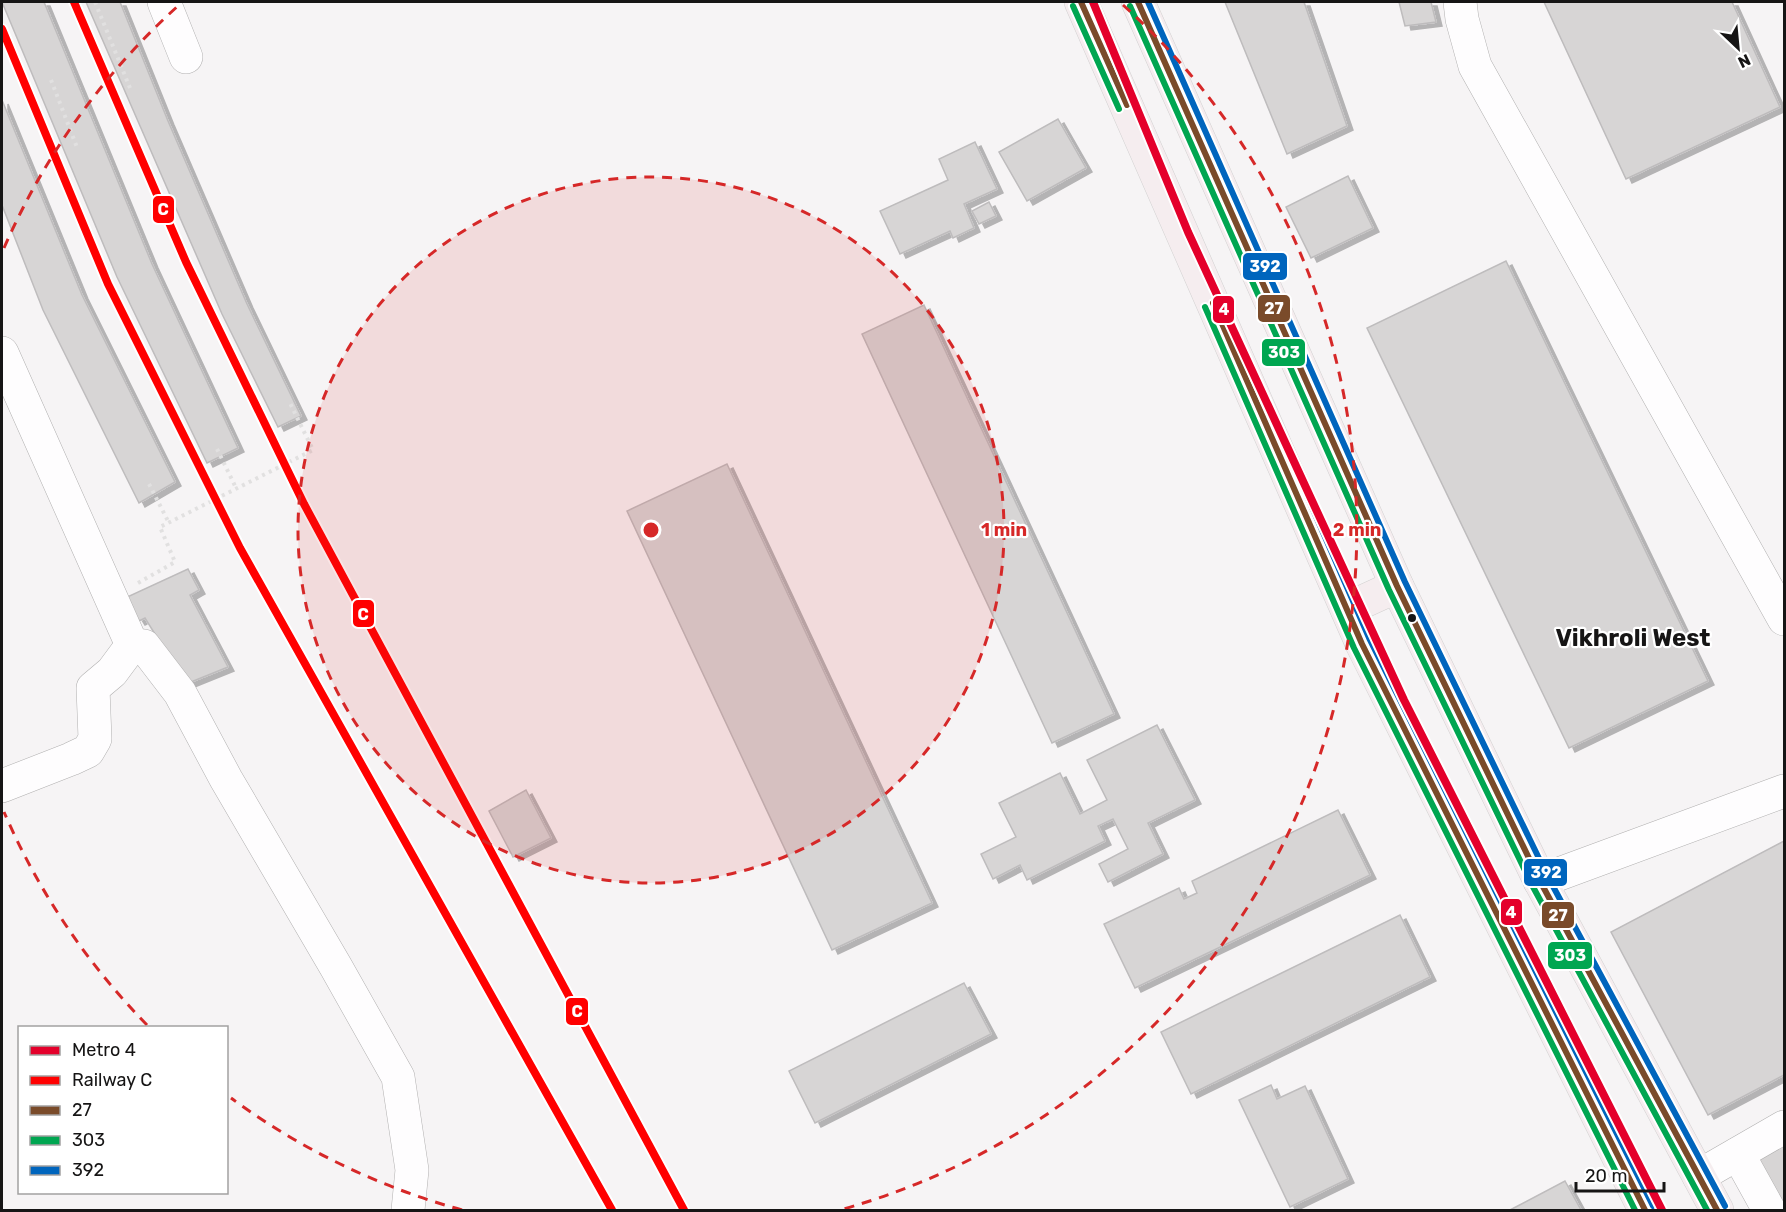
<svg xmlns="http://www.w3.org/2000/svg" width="1786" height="1212" font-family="Rubik,sans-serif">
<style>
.building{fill:#d7d5d5;stroke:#bebcbd;stroke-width:1.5;filter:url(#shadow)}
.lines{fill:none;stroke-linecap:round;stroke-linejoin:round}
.minor-casing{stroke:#b1b0b0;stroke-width:34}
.major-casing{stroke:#d2d1d1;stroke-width:34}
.path{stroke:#e1e0e0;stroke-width:4;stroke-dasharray:3 4.5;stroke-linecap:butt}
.minor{stroke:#fefdfe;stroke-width:33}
.major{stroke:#f5edef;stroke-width:33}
.bus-1-casing{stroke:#fff;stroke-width:10}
.bus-2-casing{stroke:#fff;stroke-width:10}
.bus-3-casing{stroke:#fff;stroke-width:10}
.bus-1{stroke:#7a4b2a;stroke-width:6}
.bus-2{stroke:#00a651;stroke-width:6}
.bus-3{stroke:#0065bd;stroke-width:6}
.rail-1-casing{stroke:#fff;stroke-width:12}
.rail-1{stroke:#f00;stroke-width:8}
.metro-1-casing{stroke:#fff;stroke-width:12}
.metro-1{stroke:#e4002b;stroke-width:8}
.ring{fill:none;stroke:#d62828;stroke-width:3;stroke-dasharray:10 8}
.bus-dot{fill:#161515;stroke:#fff;stroke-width:2}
.labels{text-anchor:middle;stroke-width:4.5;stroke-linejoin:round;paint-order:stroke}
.district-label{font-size:24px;font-weight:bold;fill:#161515;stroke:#fff}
.centre{fill:#d62828;stroke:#fff;stroke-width:3}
.ring-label{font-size:18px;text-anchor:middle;font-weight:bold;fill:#d62828;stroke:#fff;stroke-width:4.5;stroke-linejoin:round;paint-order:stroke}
.line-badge{stroke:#fff;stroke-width:2}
.badge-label{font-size:16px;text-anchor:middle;font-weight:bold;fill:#fff}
</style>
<defs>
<filter id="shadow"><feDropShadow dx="6" dy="4" stdDeviation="0" flood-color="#0004"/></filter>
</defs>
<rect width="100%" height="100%" fill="#f6f4f5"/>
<g class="building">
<path d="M 2,2 L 44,2 L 152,264 L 238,448 L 207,463 L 117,277 Z"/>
<path d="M 86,2 L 120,2 L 168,121 L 247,304 L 301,416 L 278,427 L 222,314 Z"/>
<path d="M 1225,2 L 1304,2 L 1347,126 L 1287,154 Z"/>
<path d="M 1399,2 L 1431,2 L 1436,22 L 1405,26 Z"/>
<path d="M 1544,2 L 1732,2 L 1780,107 L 1626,179 Z"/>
<path d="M 2,100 L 82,295 L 175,482 L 139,503 L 43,310 L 2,205 Z"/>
<path d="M 1058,119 L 1086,168 L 1027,201 L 999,152 Z"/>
<path d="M 975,142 L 997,189 L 964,204 L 974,228 L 953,238 L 950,231 L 900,254 L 880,211 L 948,180 L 939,159 Z"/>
<path d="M 1348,176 L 1373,228 L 1311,258 L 1286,207 Z"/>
<path d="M 989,202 L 996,216 L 979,224 L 972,211 Z"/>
<path d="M 1506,261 L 1708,681 L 1569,748 L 1367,328 Z"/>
<path d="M 924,305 L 1114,714 L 1052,743 L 862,334 Z"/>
<path d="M 727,464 L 932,903 L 832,950 L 627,511 Z"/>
<path d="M 188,569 L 199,590 L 190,595 L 228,667 L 186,684 L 145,618 L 139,621 L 125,598 Z"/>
<path d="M 1157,725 L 1195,800 L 1148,823 L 1163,854 L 1108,882 L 1099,864 L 1128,849 L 1113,819 L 1098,826 L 1105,841 L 1027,880 L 1020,865 L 993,879 L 981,854 L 1016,837 L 999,803 L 1060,773 L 1080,814 L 1107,800 L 1087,760 Z"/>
<path d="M 526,790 L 551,838 L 513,857 L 489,811 Z"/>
<path d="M 1338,810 L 1370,875 L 1135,988 L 1104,924 L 1179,888 L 1184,899 L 1197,893 L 1192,881 Z"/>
<path d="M 1784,841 L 1784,1075 L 1708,1115 L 1611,932 Z"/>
<path d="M 1400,915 L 1430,977 L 1191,1094 L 1161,1032 Z"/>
<path d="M 964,983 L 991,1034 L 815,1123 L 789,1071 Z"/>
<path d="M 1271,1085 L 1277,1099 L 1305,1086 L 1348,1179 L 1290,1207 L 1239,1100 Z"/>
<path d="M 1784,1132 L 1784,1210 L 1746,1154 Z"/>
<path d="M 1565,1181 L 1581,1210 L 1510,1210 Z"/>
</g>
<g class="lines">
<g class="minor-casing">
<g id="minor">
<path d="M 164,2 L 186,57"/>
<path d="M 1460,2 L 1462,19 L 1475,66 L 1784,619"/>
<path d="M 2,353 L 132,645"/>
<path d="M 132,645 L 144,646 L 180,693 L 226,779 L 336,967 L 398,1077 L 412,1170 L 408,1210"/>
<path d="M 2,786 L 71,759 L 88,751 L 95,739 L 93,688 L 112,672 L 132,645"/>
<path d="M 1540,881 L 1784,791"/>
<path d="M 1738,1154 L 1769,1210"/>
<path d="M 1699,1176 L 1784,1127"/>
</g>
</g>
<g class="major-casing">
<g id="major">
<path d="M 1081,2 L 1362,644 L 1645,1210"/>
<path d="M 1138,2 L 1397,586 L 1540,881 L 1717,1210"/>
<path d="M 1347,609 L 1397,586"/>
</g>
</g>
<g class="path">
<path d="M 95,2 L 130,88"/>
<path d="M 51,80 L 78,150"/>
<path d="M 217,449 L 236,488"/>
<path d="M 149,484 L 169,523"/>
<path d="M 138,583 L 175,562 L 160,527 L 313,450 L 289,401"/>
</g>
<use href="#minor" class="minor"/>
<use href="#major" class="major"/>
<g class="bus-1-casing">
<g id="bus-1">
<path d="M 1081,2 L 1127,105"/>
<path d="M 1138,2 L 1397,586 L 1540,881 L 1717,1210"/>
<path d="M 1213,303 L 1362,644 L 1645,1210"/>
</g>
</g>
<g class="bus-2-casing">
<g id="bus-2">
<path d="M 1073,6 L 1119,109"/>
<path d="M 1130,6 L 1389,590 L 1532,885 L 1707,1210"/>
<path d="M 1205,307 L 1354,648 L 1635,1210"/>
</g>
</g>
<g class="bus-3-casing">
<g id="bus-3">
<path d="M 1091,2 L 1135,101"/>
<path d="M 1148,2 L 1405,582 L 1548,877 L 1725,1206"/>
<path d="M 1221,299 L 1370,640 L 1653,1206"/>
</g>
</g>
<use href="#bus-1" class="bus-1"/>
<use href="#bus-2" class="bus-2"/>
<use href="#bus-3" class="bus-3"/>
<g class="rail-1-casing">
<g id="rail-1">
<path d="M 74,2 L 186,262 L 304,504 L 684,1210"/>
<path d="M 2,29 L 108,284 L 240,548 L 612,1210"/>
</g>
</g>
<use href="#rail-1" class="rail-1"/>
<g class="metro-1-casing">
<path id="metro-1" d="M 1093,2 L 1188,232 L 1404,700 L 1662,1210"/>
</g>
<use href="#metro-1" class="metro-1"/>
</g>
<circle cx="651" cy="530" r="353" fill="#d62828" fill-opacity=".12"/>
<g class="ring">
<circle cx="651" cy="530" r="353"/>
<path d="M462 1210A706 706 0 0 1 231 1098M147 1025A706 706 0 0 1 4 812M4 248A706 706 0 0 1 179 5M1123 5A706 706 0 0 1 840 1210"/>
</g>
<circle class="bus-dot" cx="1412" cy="618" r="5"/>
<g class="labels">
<g class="district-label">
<text x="1633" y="646">Vikhroli West</text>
</g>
</g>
<circle cx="651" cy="530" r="9" class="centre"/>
<g class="ring-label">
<text x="1004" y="536">1 min</text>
<text x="1357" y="536">2 min</text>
</g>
<g class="line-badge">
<rect x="152" y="195" width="23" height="29" rx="6" fill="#f00"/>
<rect x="1242" y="252" width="46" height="29" rx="6" fill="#0065bd"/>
<rect x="1257" y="294" width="34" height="29" rx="6" fill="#7a4b2a"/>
<rect x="1212" y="295" width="23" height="29" rx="6" fill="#e4002b"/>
<rect x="1261" y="338" width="45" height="29" rx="6" fill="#00a651"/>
<rect x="352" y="599" width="23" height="29" rx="6" fill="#f00"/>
<rect x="1523" y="858" width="45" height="29" rx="6" fill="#0065bd"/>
<rect x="1500" y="898" width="23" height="28" rx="6" fill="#e4002b"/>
<rect x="1541" y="901" width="34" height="28" rx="6" fill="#7a4b2a"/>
<rect x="1547" y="941" width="46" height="29" rx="6" fill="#00a651"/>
<rect x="565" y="997" width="24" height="29" rx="6" fill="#f00"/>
</g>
<g class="badge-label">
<text x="163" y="215">C</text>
<text x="1265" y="272">392</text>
<text x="1274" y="314">27</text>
<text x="1224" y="315">4</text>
<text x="1284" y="358">303</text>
<text x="363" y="620">C</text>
<text x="1546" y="878">392</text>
<text x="1511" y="918">4</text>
<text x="1558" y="921">27</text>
<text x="1570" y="961">303</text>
<text x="577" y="1017">C</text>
</g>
<rect width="1786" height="1212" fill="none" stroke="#161515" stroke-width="6"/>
<rect x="18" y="1026" width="210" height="168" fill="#ffffff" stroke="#a2a1a1" stroke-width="1.5"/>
<rect x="30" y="1046" width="30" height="9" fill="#e4002b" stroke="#a2a1a1" stroke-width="1.5"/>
<text x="72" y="1056" font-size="18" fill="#161515">Metro 4</text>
<rect x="30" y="1076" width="30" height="9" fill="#ff0000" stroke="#a2a1a1" stroke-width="1.5"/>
<text x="72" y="1086" font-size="18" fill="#161515">Railway C</text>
<rect x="30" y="1106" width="30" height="9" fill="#7a4b2a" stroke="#a2a1a1" stroke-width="1.5"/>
<text x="72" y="1116" font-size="18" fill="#161515">27</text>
<rect x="30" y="1136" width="30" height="9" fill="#00a651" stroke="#a2a1a1" stroke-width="1.5"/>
<text x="72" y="1146" font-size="18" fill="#161515">303</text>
<rect x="30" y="1166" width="30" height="9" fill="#0065bd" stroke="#a2a1a1" stroke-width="1.5"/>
<text x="72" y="1176" font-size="18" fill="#161515">392</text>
<g transform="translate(1738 48) rotate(154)" stroke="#ffffff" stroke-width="4.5" paint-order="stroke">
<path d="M0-4.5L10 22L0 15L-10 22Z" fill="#161515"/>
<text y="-9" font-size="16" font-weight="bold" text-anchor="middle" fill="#161515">N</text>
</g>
<path d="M1576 1182v9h88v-9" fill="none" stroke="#161515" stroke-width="3"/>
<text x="1585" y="1182" font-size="18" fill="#161515" stroke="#ffffff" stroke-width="4.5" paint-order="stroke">20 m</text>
</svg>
